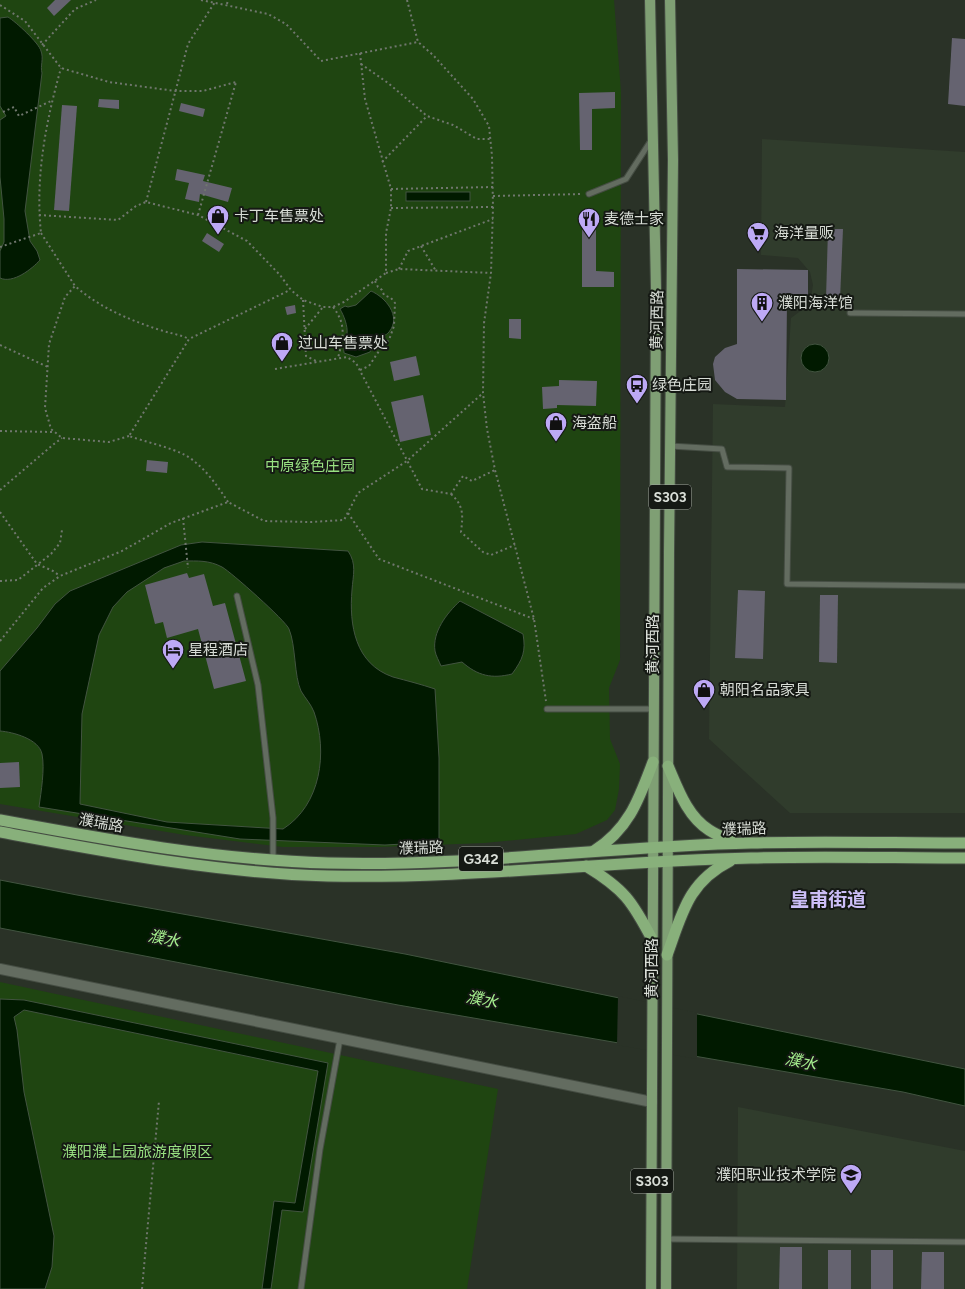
<svg xmlns="http://www.w3.org/2000/svg" width="965" height="1289" font-family="Figtree,'Noto Sans SC',sans-serif">
<style>
.built{fill:#303c2c}
.green{fill:#1f4511}
.water{fill:#011a00;stroke:#425440;fill-rule:evenodd}
.pier{fill:#2a3227}
.building{fill:#656370}
.lines{fill:none;stroke-linecap:round;stroke-linejoin:round}
.service-casing{stroke:#454d43;stroke-width:7}
.minor-casing{stroke:#454d43;stroke-width:12}
.primary-casing{stroke:#454d43;stroke-width:12}
.trunk-casing{stroke:#454d43;stroke-width:13}
.path{stroke:#70776e;stroke-width:2;stroke-dasharray:2 3;stroke-linecap:butt}
.service{stroke:#636c60;stroke-width:5}
.minor{stroke:#636c60;stroke-width:10}
.primary{stroke:#7f9f74;stroke-width:10}
.trunk{stroke:#88b07b;stroke-width:11}
.labels{text-anchor:middle;stroke-width:4;stroke-linejoin:round;paint-order:stroke}
.shield{fill:#151914;stroke:#9ea29c;stroke-width:1}
.shield-label{font-size:14px;font-weight:bold;fill:#d8ddd6}
.poi-label{font-size:15px;fill:#d8ddd6;stroke:#151914;text-anchor:start}
.street-label{font-size:15px;fill:#d8ddd6;stroke:#151914}
.park-label{font-size:15px;fill:#99e282;stroke:#151914}
.water-label{font-size:16px;font-style:italic;fill:#a6f08f;stroke:#151914}
.district-label{font-size:19px;font-weight:bold;fill:#ccbef7;stroke:#151914}
</style>
<rect width="100%" height="100%" fill="#2a3227"/>
<g class="built">
<path d="M 762,139 L 965,152 L 965,813 L 790,813 L 709,739 L 713,404 L 785,407 L 791,318 L 810,304 L 813,285 L 810,272 L 798,258 L 761,255 Z"/>
<path d="M 738,1107 L 965,1151 L 965,1289 L 737,1289 Z"/>
</g>
<g class="green">
<path d="M 0,0 L 614,0 L 621,92 L 620,660 L 609,688 L 610,739 L 620,764 L 619,789 L 615,810 L 607,820 L 576,834 L 484,843 L 380,847 L 283,847 L 185,835 L 0,804 Z"/>
<path d="M 0,982 L 498,1089 L 467,1289 L 0,1289 Z"/>
</g>
<g class="water">
<path d="M 8,17 C 16,22 39,43 41,51 C 44,59 40,66 42,73 L 25,211 L 30,241 L 37,251 L 40,260 C 32,269 13,284 0,278 L 0,251 L 4,242 L 4,219 L 0,177 L 0,120 L 6,116 L 0,106 L 0,18 Z"/>
<rect x="406" y="192" width="64" height="9"/>
<path d="M 371,291 C 385,297 402,316 389,332 C 386,336 381,336 378,338 C 373,341 372,348 370,352 L 356,357 L 344,353 C 343,345 346,341 347,334 C 348,326 344,316 340,309 L 345,306 L 348,307 L 356,305 Z"/>
<circle cx="815" cy="358" r="14"/>
<path d="M 202,542 L 348,551 C 357,564 353,575 352,590 C 349,625 355,664 393,677 C 408,681 420,684 435,689 L 439,758 L 439,842 L 385,845 L 240,839 L 39,807 C 41,792 45,769 42,754 C 39,739 13,732 0,731 L 0,671 L 37,628 L 55,604 L 70,591 L 181,545 ZM 184,561 C 197,561 209,560 222,567 C 231,572 286,621 289,629 C 296,646 294,676 301,691 C 305,698 311,704 314,712 C 328,752 321,805 283,829 L 167,822 L 80,804 L 82,714 L 99,635 L 113,607 L 127,592 L 164,568 Z"/>
<path d="M 460,601 L 523,634 C 526,651 523,659 512,674 C 492,679 478,676 462,662 L 441,666 C 439,661 436,656 435,651 C 432,632 447,613 460,601 Z"/>
<path d="M 0,880 L 77,895 L 405,954 L 965,1069 L 965,1106 L 903,1092 L 398,1005 L 0,928 Z"/>
<path d="M 0,999 L 24,1000 L 328,1063 L 303,1212 L 282,1210 L 271,1289 L 262,1289 L 274,1201 L 295,1203 L 318,1071 L 24,1010 L 14,1017 L 17,1030 L 24,1092 L 54,1236 L 52,1267 L 45,1289 L 0,1289 Z"/>
</g>
<path class="pier" d="M 618,996 L 697,1013 L 697,1059 L 617,1045 Z"/>
<g class="building">
<path d="M 55,0 L 71,0 L 54,16 L 47,8 Z"/>
<path d="M 952,38 L 965,39 L 965,106 L 948,104 Z"/>
<path d="M 615,92 L 615,108 L 592,109 L 592,150 L 580,150 L 579,93 Z"/>
<path d="M 99,99 L 119,100 L 119,109 L 98,107 Z"/>
<path d="M 181,103 L 205,109 L 203,117 L 179,111 Z"/>
<path d="M 62,105 L 77,106 L 69,211 L 54,210 Z"/>
<path d="M 177,169 L 205,175 L 203,181 L 232,188 L 228,202 L 200,194 L 199,202 L 185,199 L 189,183 L 175,180 Z"/>
<path d="M 828,229 L 843,229 L 840,300 L 826,299 Z"/>
<path d="M 582,230 L 596,230 L 596,271 L 614,272 L 614,287 L 582,287 Z"/>
<path d="M 207,233 L 224,244 L 219,252 L 202,241 Z"/>
<path d="M 737,269 L 808,270 L 808,299 L 787,300 L 786,400 L 737,399 L 725,392 L 715,380 L 713,364 L 715,357 L 725,348 L 737,344 Z"/>
<path d="M 295,305 L 296,313 L 287,315 L 285,307 Z"/>
<path d="M 509,319 L 521,319 L 521,339 L 509,338 Z"/>
<path d="M 416,356 L 420,375 L 394,381 L 390,362 Z"/>
<path d="M 559,380 L 597,381 L 596,406 L 557,405 L 557,408 L 543,409 L 542,387 L 559,386 Z"/>
<path d="M 423,395 L 431,435 L 400,442 L 391,402 Z"/>
<path d="M 147,460 L 168,462 L 167,473 L 146,471 Z"/>
<path d="M 187,573 L 189,578 L 204,574 L 213,606 L 225,603 L 246,681 L 214,689 L 198,629 L 167,638 L 163,622 L 155,624 L 145,585 Z"/>
<path d="M 738,590 L 765,591 L 763,659 L 735,658 Z"/>
<path d="M 820,595 L 838,595 L 837,663 L 819,662 Z"/>
<path d="M 19,762 L 20,787 L 0,788 L 0,763 Z"/>
<path d="M 780,1247 L 802,1247 L 802,1289 L 779,1289 Z"/>
<rect x="828" y="1250" width="23" height="39"/>
<rect x="871" y="1250" width="22" height="39"/>
<path d="M 922,1252 L 944,1252 L 944,1289 L 921,1289 Z"/>
</g>
<g class="lines">
<g class="service-casing">
<g id="service">
<path d="M 589,194 L 626,179 L 652,139"/>
<path d="M 850,313 L 965,314"/>
<path d="M 670,446 L 722,449 L 727,467 L 789,468 L 787,584 L 965,586"/>
<path d="M 237,596 L 258,685 L 273,818 L 273,860"/>
<path d="M 547,709 L 653,709"/>
<path d="M 666,1239 L 965,1242"/>
<path d="M 301,1289 L 320,1149 L 340,1039"/>
</g>
</g>
<g class="minor-casing">
<path id="minor" d="M 0,969 L 652,1102"/>
</g>
<g class="primary-casing">
<g id="primary">
<path d="M 650,0 L 656,289 L 651,1289"/>
<path d="M 666,1289 L 669,553 L 673,160 L 670,0"/>
</g>
</g>
<g class="trunk-casing">
<g id="trunk">
<path d="M 668,766 C 678,789 687,816 709,830 C 717,835 726,839 734,843"/>
<path d="M 0,820 C 108,840 217,860 328,863 C 469,867 610,846 751,843 C 822,841 894,843 965,843"/>
<path d="M 0,832 C 108,852 217,873 328,876 C 469,879 610,861 751,858 C 822,856 894,858 965,858"/>
<path d="M 594,851 C 629,829 639,799 653,762"/>
<path d="M 586,866 C 624,889 632,901 652,939"/>
<path d="M 667,955 C 682,914 688,882 730,861"/>
</g>
</g>
<g class="path">
<path d="M 201,0 L 268,14 L 286,24 L 321,61 L 418,42"/>
<path d="M 407,0 L 418,42 L 433,55 L 473,99 L 489,126 L 492,156 L 493,207 L 491,273 L 484,323 L 483,393 L 487,429 L 495,470 L 534,619 L 546,701"/>
<path d="M 227,4 L 228,0"/>
<path d="M 0,5 L 25,21 L 61,68 L 109,82 L 175,91 L 203,91 L 236,82"/>
<path d="M 42,45 L 75,9 L 96,0"/>
<path d="M 361,64 L 388,83 L 427,116 L 453,125 L 477,139 L 491,139"/>
<path d="M 3,112 L 14,107 L 19,116 L 51,101"/>
<path d="M 382,162 L 427,116"/>
<path d="M 391,189 L 493,187"/>
<path d="M 493,196 L 582,194"/>
<path d="M 146,202 L 188,44 L 215,2"/>
<path d="M 391,208 L 493,207"/>
<path d="M 39,215 L 118,220 L 136,206 L 146,202 L 198,215 L 247,241 L 280,275 L 291,290 L 303,300 L 323,307 L 333,307 L 344,302 L 386,273 L 386,233 L 391,208 L 391,189 L 365,99 L 360,53"/>
<path d="M 198,215 L 236,82"/>
<path d="M 41,233 L 75,286"/>
<path d="M 421,246 L 436,271"/>
<path d="M 0,247 L 41,233 C 35,177 46,121 61,68"/>
<path d="M 399,269 L 408,251 L 493,219"/>
<path d="M 386,273 L 399,269 L 491,273"/>
<path d="M 303,300 L 306,356 L 316,361"/>
<path d="M 333,307 C 347,325 343,338 338,358"/>
<path d="M 305,329 L 323,307"/>
<path d="M 0,345 L 48,367"/>
<path d="M 275,369 L 347,357 L 356,363 L 422,489 L 451,494 L 463,476 L 472,481 L 495,470"/>
<path d="M 360,370 L 369,366 L 383,345 L 389,340 L 394,326 L 395,303 L 391,298 L 384,295 L 382,290 L 378,287 L 375,281"/>
<path d="M 0,431 L 53,432"/>
<path d="M 129,436 L 109,442 L 62,438 L 51,429 L 45,408 L 49,344 L 65,297 L 75,286 C 99,307 127,319 157,329 C 168,333 179,334 189,339"/>
<path d="M 0,490 L 54,444 L 62,438"/>
<path d="M 451,494 C 464,506 463,515 461,532 L 483,552 L 491,555 L 515,545"/>
<path d="M 228,502 C 217,485 203,465 185,455 C 169,447 146,442 129,436 L 189,339 L 290,290"/>
<path d="M 0,512 L 37,564 L 53,571 L 60,576"/>
<path d="M 348,513 L 379,559 L 534,619"/>
<path d="M 183,518 L 188,568"/>
<path d="M 0,581 L 18,580 L 51,554 L 60,543 L 62,530"/>
<path d="M 0,641 L 43,588 L 60,576 L 122,551 L 171,523 L 228,502 L 264,521 L 311,522 L 344,520 L 358,493 L 407,461 L 483,393"/>
<path d="M 142,1289 L 159,1101"/>
</g>
<use href="#service" class="service"/>
<use href="#minor" class="minor"/>
<use href="#primary" class="primary"/>
<use href="#trunk" class="trunk"/>
</g>
<defs>
<g id="shop-pin" transform="scale(1.15)"><path d="M0 17L-7.5 6A9.5 9.5 0 1 1 7.5 6Z" fill="#bda9f5" stroke="#151914"/><path d="M-5-2.5h2.3a2.7 3.5 0 0 1 5.4 0H5L5.5 6h-11ZM-1.5-2.5h3a1.5 2.3 0 0 0-3 0Z" fill="#111"/></g>
<g id="restaurant-pin" transform="scale(1.15)"><path d="M0 17L-7.5 6A9.5 9.5 0 1 1 7.5 6Z" fill="#bda9f5" stroke="#151914"/><path d="M-5-6h1v4h1v-4h1v4h1v-4h1v5L-1.5 .5V6h-2V.5L-5-1ZM5-6V6H3V1.5H1.5Q1.5-4 5-6Z" fill="#111"/></g>
<g id="supermarket-pin" transform="scale(1.15)"><path d="M0 17L-7.5 6A9.5 9.5 0 1 1 7.5 6Z" fill="#bda9f5" stroke="#151914"/><path d="M-6-5.5h2.5l.6 2H6L4.5 2H-2.5L-4.4-4H-6ZM-1.5 3.2a1.3 1.3 0 1 0 .1 0ZM3 3.2a1.3 1.3 0 1 0 .1 0Z" fill="#111"/></g>
<g id="building-pin" transform="scale(1.15)"><path d="M0 17L-7.5 6A9.5 9.5 0 1 1 7.5 6Z" fill="#bda9f5" stroke="#151914"/><path d="M-4-6H4V6H1V3H-1V6H-4ZM-2.5-4.3h1.7v1.8h-1.7ZM.8-4.3h1.7v1.8H.8ZM-2.5-1h1.7V.8h-1.7ZM.8-1h1.7V.8H.8Z" fill="#111"/></g>
<g id="bus-pin" transform="scale(1.15)"><path d="M0 17L-7.5 6A9.5 9.5 0 1 1 7.5 6Z" fill="#bda9f5" stroke="#151914"/><path d="M-5-6H5V4H4V6H2V4H-2V6H-4V4H-5ZM-3.5-4V0h7V-4ZM-3.5 1.2v1.5H-2V1.2ZM2 1.2v1.5H3.5V1.2Z" fill="#111"/></g>
<g id="hotel-pin" transform="scale(1.15)"><path d="M0 17L-7.5 6A9.5 9.5 0 1 1 7.5 6Z" fill="#bda9f5" stroke="#151914"/><path d="M-6-4.5h1.5V1H6V5H4.5V3h-9V5H-6ZM-4 0a1.8 1.8 0 1 1 3.6 0ZM.5 0V-2.5h3Q6-2.5 6 0Z" fill="#111"/></g>
<g id="university-pin" transform="scale(1.15)"><path d="M0 17L-7.5 6A9.5 9.5 0 1 1 7.5 6Z" fill="#bda9f5" stroke="#151914"/><path d="M0-5L7-2L0 1L-7-2ZM-4 1L0 2.5L4 1V4Q0 6-4 4Z" fill="#111"/></g>
</defs>
<g fill-rule="evenodd">
<use href="#shop-pin" x="218" y="216"/>
<use href="#restaurant-pin" x="589" y="219"/>
<use href="#supermarket-pin" x="758" y="233"/>
<use href="#building-pin" x="762" y="303"/>
<use href="#shop-pin" x="282" y="343"/>
<use href="#bus-pin" x="637" y="385"/>
<use href="#shop-pin" x="556" y="423"/>
<use href="#hotel-pin" x="173" y="650"/>
<use href="#shop-pin" x="704" y="690"/>
<use href="#university-pin" x="851" y="1175"/>
</g>
<g class="labels">
<g class="shield">
<rect x="649" y="485" width="42" height="24" rx="3"/>
<rect x="459" y="847" width="44" height="24" rx="3"/>
<rect x="631" y="1169" width="42" height="24" rx="3"/>
</g>
<g class="shield-label">
<text x="670" y="502">S303</text>
<text x="481" y="864">G342</text>
<text x="652" y="1186">S303</text>
</g>
<g class="poi-label">
<text x="234" y="221">卡丁车售票处</text>
<text x="604" y="224">麦德士家</text>
<text x="774" y="238">海洋量贩</text>
<text x="778" y="308">濮阳海洋馆</text>
<text x="298" y="348">过山车售票处</text>
<text x="652" y="390">绿色庄园</text>
<text x="572" y="428">海盗船</text>
<text x="188" y="655">星程酒店</text>
<text x="720" y="695">朝阳名品家具</text>
<text x="836" y="1180" text-anchor="end">濮阳职业技术学院</text>
</g>
<g class="street-label">
<text transform="translate(657 320) rotate(-89)" y="5">黄河西路</text>
<text transform="translate(653 644) rotate(-90)" y="5">黄河西路</text>
<text transform="translate(101 823) rotate(10)" y="5">濮瑞路</text>
<text transform="translate(744 829) rotate(-2)" y="5">濮瑞路</text>
<text transform="translate(421 848) rotate(-2)" y="5">濮瑞路</text>
<text transform="translate(652 968) rotate(-90)" y="5">黄河西路</text>
</g>
<g class="park-label">
<text x="310" y="471">中原绿色庄园</text>
<text x="137" y="1157">濮阳濮上园旅游度假区</text>
</g>
<g class="water-label">
<text transform="translate(164 938) rotate(11)" y="6">濮水</text>
<text transform="translate(482 999) rotate(11)" y="6">濮水</text>
<text transform="translate(801 1061) rotate(11)" y="6">濮水</text>
</g>
<g class="district-label">
<text x="828" y="906">皇甫街道</text>
</g>
</g>
</svg>
